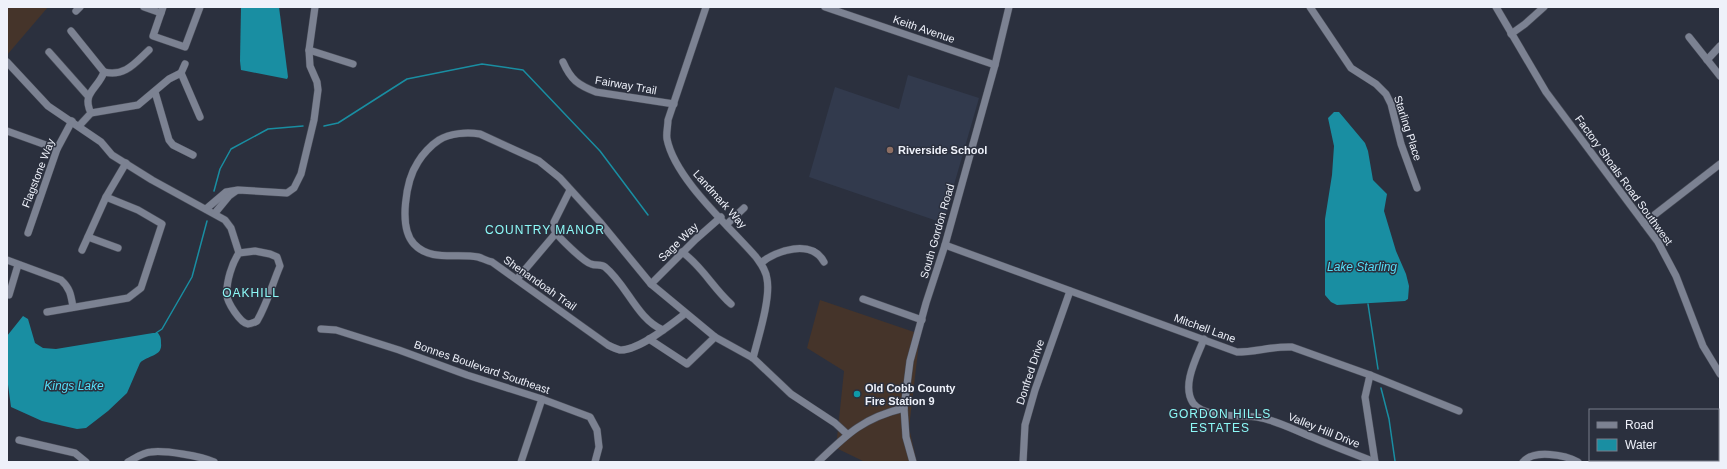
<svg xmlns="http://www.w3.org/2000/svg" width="1727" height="469" font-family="Arial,sans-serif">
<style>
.commercial{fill:#45342a}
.built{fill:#323a4d}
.water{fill:#198ea2}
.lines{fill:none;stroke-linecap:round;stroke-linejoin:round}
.stream{stroke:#198ea2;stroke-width:1.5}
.minor-casing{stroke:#484c58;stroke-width:8}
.minor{stroke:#7c8292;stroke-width:7}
.education-dot{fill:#8d6e63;stroke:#2b303e;stroke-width:1.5}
.culture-dot{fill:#0f9aa8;stroke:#2b303e;stroke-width:1.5}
.labels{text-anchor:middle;stroke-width:3;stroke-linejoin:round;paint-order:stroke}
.street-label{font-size:11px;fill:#eef1fa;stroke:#2b303e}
.poi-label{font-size:11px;font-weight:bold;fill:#eef1fa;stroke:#2b303e;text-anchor:start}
.neighbourhood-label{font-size:12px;letter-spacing:1px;fill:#8df9f7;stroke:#2b303e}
.water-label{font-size:12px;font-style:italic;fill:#54dff9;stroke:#2b303e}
</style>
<rect width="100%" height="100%" fill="#2b303e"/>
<g class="commercial">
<path d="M 7,7 L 48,7 L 7,55 Z"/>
<path d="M 820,300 L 920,334 L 909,428 L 917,462 L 865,462 L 836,448 L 844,371 L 807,348 Z"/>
</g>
<path class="built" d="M 908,75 L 979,98 L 943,223 L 809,177 L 835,87 L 899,109 Z"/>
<g class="water">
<path d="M 241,7 L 279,7 L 288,77 L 287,79 L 241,70 L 240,61 Z"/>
<path d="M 1334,112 L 1339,112 L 1365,143 L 1368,151 L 1373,180 L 1387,194 L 1384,211 L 1396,251 L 1406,274 L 1409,286 L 1408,299 L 1405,301 L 1337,305 L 1331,302 L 1325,295 L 1325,219 L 1332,175 L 1334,146 L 1328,118 Z"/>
<path d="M 23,316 L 28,319 L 35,343 L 43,348 L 56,349 L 153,333 L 158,333 C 161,337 161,339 161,343 C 163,357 147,355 140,363 L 127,393 L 108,411 L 86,428 L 77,429 L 42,421 L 11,407 L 7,377 L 7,336 Z"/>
</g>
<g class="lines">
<g class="stream">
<path d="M 324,126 L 338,123 L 407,79 L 482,64 L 523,70 L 600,151 L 648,215"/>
<path d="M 214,191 L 220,169 L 231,149 L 268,129 L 303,126"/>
<path d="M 1368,304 L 1378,369"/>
<path d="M 156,333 L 162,329 L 192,277 L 207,221"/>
<path d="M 1381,388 L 1389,419 L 1395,461"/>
</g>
<g class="minor-casing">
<g id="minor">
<path d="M 144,7 L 161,13"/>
<path d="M 163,7 L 153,36 L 185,47 L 200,7"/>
<path d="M 706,7 L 668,120 C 668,126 666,133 667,139 C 675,179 729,226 756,257 C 761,264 766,270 767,279 C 771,298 758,338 753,358"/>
<path d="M 825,7 L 995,65"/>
<path d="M 1310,7 L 1351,68 L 1376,84 L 1386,94 L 1391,104 L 1401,144 L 1417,188"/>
<path d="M 1496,7 L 1546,92 L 1658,242 L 1676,276 L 1703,346 L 1720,374"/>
<path d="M 76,11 L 80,7"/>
<path d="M 71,31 L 104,72 C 98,89 81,93 91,113"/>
<path d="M 1511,34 L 1525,24 L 1544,7"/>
<path d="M 1689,37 L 1720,76"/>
<path d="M 309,50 L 353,64"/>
<path d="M 49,52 L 88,96"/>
<path d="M 1707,60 L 1720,46"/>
<path d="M 7,62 L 48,106 L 101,142 L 112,155 L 152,180 L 225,220 L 231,228 L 239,253"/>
<path d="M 563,62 C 571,80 578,85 596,92 L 674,104"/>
<path d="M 104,72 C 125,77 135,63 149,50"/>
<path d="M 181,73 L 200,117"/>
<path d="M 155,92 L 169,140 L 173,145 L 193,155"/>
<path d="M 79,126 L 91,113 L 138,105 L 169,79 L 181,73 L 185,64"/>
<path d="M 7,131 L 57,149"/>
<path d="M 570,190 L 554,222 C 554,225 553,228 555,231 C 558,237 584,262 591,264 C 596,266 601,264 605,267 C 627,285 637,319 663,330"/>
<path d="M 206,209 L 226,192 L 238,190 L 287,193 L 294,188 L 301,174 L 314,120 L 318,90 L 317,82 L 310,66 L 309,50 L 315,7"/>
<path d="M 215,213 L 229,196 L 236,191"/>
<path d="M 1644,223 L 1720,164"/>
<path d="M 727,224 L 744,208"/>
<path d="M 28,233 L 57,149 L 72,121"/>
<path d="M 88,237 L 118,248"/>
<path d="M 945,245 L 1237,352 C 1256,352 1273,346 1292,347 L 1370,375 L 1459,411"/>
<path d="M 82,250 L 106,197 L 126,163"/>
<path d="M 255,251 L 270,254 L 277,257 L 280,266 C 272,285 267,304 257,321 C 255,322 251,324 248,324 C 240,323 227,302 227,295 C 226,282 232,263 239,253 Z"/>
<path d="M 682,252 C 702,266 713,288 731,304"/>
<path d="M 7,260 L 61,280 C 70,288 71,295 73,307"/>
<path d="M 761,263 C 776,250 812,239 824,262"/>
<path d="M 517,279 L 556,233"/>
<path d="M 651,284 L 696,239 L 721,217"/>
<path d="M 9,295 L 18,265"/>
<path d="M 863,299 L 922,320"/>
<path d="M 47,312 L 128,298 L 141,288 L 162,224 L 138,210 L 106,197"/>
<path d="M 686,313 C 672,324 638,351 620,350 C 616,349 612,347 608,345 L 492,262 C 487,261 482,258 478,257 C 456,253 431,262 414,244 C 398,227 406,180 418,162 C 422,155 431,145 439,140 C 450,133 467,132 480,134 L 539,161 L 560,178 L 600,222 L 651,284 L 715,337 L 753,358 L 791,394 L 835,423 L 847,434"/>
<path d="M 321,329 L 336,330 L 399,350 L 467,375 L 542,399 L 590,417 L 597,430 L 599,447 L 595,462"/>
<path d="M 649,339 L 687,364 L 715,337"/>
<path d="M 1204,339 C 1197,357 1181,385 1193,403 C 1204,418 1240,415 1257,417 C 1276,420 1294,430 1312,437 C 1333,446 1354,454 1375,462"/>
<path d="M 1370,375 L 1365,397 L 1375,462"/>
<path d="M 19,440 L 75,453 L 86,462"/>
<path d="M 128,462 C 134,459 143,452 151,452 C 164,450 201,456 214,462"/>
<path d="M 521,462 L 542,399"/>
<path d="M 818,462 C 847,434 863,418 904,408"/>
<path d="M 913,462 L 906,437 L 904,408 L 910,361 L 926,303 L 945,245 L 995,65 L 1009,7"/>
<path d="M 1023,462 L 1025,425 L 1035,390 L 1070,291"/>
<path d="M 1523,462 C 1534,449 1565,455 1578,462"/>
</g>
</g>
<use href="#minor" class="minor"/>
</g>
<circle class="education-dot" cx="890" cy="150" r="4"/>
<circle class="culture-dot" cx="857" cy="394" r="4"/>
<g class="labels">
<g class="street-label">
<text transform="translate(924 29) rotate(19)" y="4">Keith Avenue</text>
<text transform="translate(626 85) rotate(10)" y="4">Fairway Trail</text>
<text transform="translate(1408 128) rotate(72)" y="4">Starling Place</text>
<text transform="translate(38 173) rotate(-69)" y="4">Flagstone Way</text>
<text transform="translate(1624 180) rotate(54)" y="4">Factory Shoals Road Southwest</text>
<text transform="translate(720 199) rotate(48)" y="4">Landmark Way</text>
<text transform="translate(937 231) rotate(-74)" y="4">South Gordon Road</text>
<text transform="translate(678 242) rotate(-44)" y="4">Sage Way</text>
<text transform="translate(540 283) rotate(35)" y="4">Shenandoah Trail</text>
<text transform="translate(1205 328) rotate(20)" y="4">Mitchell Lane</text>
<text transform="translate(482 367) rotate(19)" y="4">Bonnes Boulevard Southeast</text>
<text transform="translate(1030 372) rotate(-72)" y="4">Donfred Drive</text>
<text transform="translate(1324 430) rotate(22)" y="4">Valley Hill Drive</text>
</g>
<g class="poi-label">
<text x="898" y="154">Riverside School</text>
<text x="865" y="392">Old Cobb County<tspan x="865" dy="13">Fire Station 9</tspan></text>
</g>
<g class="neighbourhood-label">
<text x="545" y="234">COUNTRY MANOR</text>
<text x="251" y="297">OAKHILL</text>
<text x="1220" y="418">GORDON HILLS<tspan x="1220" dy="14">ESTATES</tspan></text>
</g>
<g class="water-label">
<text x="1362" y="271">Lake Starling</text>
<text x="74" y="390">Kings Lake</text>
</g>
</g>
<rect width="1727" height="469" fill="none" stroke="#eef1fa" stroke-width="16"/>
<rect x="1589" y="409" width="130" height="52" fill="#2b303e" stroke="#797d89"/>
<rect x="1597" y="422" width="20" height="6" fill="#7c8292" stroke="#797d89"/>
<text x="1625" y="429" font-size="12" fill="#eef1fa">Road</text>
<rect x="1597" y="439" width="20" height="12" fill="#198ea2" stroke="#797d89"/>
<text x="1625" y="449" font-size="12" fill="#eef1fa">Water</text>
</svg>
